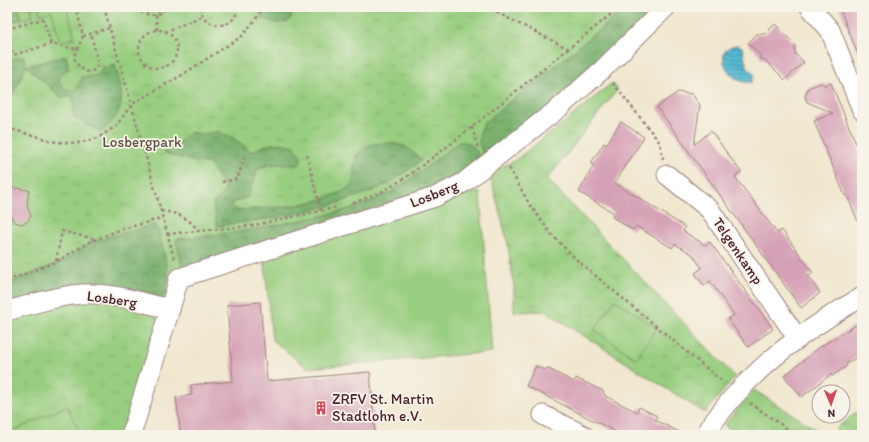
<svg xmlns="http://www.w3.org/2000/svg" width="869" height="442" font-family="Itim,sans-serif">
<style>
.grass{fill:url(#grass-tufts);stroke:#717655}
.forest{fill:url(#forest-crowns);stroke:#62684c}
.garden{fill:#98ce7f;stroke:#717655}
.water{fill:url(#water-rules);stroke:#4e6c7e}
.building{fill:#d5a1b6}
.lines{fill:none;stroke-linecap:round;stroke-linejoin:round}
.minor-casing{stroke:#9d837c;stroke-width:21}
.path{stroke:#9d837c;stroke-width:2.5;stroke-dasharray:3 3;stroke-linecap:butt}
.minor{stroke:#fff;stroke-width:19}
.labels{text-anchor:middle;stroke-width:3.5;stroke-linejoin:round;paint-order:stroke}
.park-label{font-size:15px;fill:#615444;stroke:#f7f3e8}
.street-label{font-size:15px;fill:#4a1f2b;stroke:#f7f3e8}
.poi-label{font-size:15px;fill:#4a1f2b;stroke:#f7f3e8;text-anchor:start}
</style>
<defs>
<pattern id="grass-tufts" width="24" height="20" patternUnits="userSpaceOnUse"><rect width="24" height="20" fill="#98ce7f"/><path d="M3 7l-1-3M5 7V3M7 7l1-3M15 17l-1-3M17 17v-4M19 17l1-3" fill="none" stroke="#84b06e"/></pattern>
<pattern id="forest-crowns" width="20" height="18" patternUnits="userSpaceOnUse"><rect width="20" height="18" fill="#7ab16e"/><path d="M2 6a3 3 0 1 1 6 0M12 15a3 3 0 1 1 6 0" fill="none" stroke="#668f5b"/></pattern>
<pattern id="water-rules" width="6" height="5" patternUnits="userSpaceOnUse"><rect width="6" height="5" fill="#52b8d0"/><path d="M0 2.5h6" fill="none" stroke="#4695a9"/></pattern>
</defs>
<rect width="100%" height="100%" fill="#f7f3e8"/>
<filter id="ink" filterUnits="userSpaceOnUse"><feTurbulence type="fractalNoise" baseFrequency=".025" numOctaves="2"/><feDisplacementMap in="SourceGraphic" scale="8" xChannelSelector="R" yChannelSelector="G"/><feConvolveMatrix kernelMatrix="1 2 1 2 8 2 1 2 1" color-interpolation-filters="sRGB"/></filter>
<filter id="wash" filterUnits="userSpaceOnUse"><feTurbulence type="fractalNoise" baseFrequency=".012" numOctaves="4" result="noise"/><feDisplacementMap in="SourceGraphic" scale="16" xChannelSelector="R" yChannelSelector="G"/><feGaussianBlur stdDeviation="0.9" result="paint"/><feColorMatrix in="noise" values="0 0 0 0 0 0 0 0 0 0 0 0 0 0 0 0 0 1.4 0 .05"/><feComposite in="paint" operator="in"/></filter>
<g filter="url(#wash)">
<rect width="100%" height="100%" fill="#f0e7ce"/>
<g class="grass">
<path d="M 7,7 L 658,7 L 485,160 L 169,276 L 169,283 L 7,307 Z"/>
<path d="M 612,83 L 618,89 L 547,179 L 735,377 L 705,413 L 545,311 L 514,312 L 514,286 L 507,240 L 488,167 L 501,167 L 514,161 L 561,125 Z"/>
<path d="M 83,298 L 144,307 L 160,320 L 123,435 L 7,435 L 7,315 Z"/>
<path d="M 754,390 L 825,435 L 740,435 L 724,425 Z"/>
<path d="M 862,408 L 862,435 L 832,435 L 840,425 Z"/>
</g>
<g class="forest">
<path d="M 7,7 L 19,7 L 22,19 L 7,23 Z"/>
<path d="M 266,7 L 294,7 L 295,9 L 288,22 L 277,23 L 261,18 Z"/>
<path d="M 628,7 L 658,7 L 560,101 L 484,156 C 477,144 478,134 485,122 Z"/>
<path d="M 7,47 L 10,60 L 24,57 L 26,66 L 66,56 L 69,69 C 43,80 79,106 81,77 C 89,77 99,78 102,68 L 115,65 C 123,94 128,110 101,132 L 74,117 L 73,97 L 61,97 L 26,66 L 14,93 L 7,90 Z"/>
<path d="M 217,131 L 236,140 L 251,152 C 266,144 277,141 294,146 L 301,155 L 301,162 L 298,165 L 269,164 L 257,170 L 248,197 L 231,203 L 231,205 L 237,210 C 272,208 312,207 345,190 C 360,183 350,166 357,155 C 366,140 394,141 408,148 C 413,151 417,156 422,160 L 391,182 L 372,191 L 331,205 L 286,216 L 285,214 L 280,215 L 281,217 L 217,226 L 213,204 L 226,189 L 209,163 C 194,163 179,157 164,153 L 172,143 L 182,141 L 189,133 C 200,132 205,136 217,131 Z"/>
<path d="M 459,142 C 472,141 477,150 481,161 L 449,184 L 183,272 L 176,239 C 216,236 256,230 296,221 C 323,216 352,210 377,199 C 407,185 433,161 459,142 Z"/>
<path d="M 7,199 L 11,199 L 13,205 C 9,212 10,216 15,222 L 7,227 Z"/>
<path d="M 156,224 C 163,248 170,270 167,295 L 159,301 L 108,293 L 7,307 L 7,284 L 65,260 L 92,242 Z"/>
</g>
<g class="garden">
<path d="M 19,7 L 36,7 L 31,8 L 33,16 L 22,19 Z"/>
<path d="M 39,7 L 66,7 L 75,38 L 60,42 L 52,11 L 40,14 Z"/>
<path d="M 466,192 L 480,193 L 492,352 L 308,368 L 272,340 L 264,255 Z"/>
<path d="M 615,300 L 657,328 L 636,359 L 594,330 Z"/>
<path d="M 67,406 L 81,435 L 7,435 L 7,434 Z"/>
</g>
<path class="water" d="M 737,45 L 742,47 L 747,67 L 754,74 L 752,82 C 730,87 709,48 737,45 Z"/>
<g id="blocks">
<g class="building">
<path d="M 839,7 L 862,7 L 862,61 L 861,62 Z"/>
<path d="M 775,24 L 795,45 L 795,54 L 804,62 L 785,80 L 764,59 L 760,59 L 760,55 L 748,43 L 757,34 L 765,34 Z"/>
<path d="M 821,83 L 825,85 L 831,83 L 862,158 L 862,231 L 847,195 L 845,196 L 814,121 L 833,113 L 807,102 L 805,97 L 808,88 Z"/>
<path d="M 678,92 L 692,94 L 700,105 L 694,145 L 711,131 L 741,172 L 735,177 L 751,198 L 777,233 L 782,230 L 813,273 L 808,276 L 820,293 L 801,308 L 657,107 Z"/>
<path d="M 621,122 L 644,137 L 615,183 L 685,227 L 683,231 L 705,245 L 710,242 L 773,329 L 748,347 L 728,319 L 734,315 L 710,281 L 704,286 L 695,273 L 702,268 L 692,254 L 675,244 L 672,248 L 636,226 L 633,230 L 612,217 L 614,213 L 579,192 L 594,165 L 591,163 L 604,143 L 606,145 Z"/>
<path d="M 8,187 L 29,190 L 27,205 L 31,216 L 27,222 L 21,224 L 15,222 L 11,218 Z"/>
<path d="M 260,302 L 267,381 L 370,372 L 375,435 L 181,435 L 176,397 L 192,395 L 191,385 L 233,381 L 227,305 Z"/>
<path d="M 862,321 L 862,354 L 846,364 L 847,366 L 832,376 L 831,374 L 802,397 L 784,376 L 820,347 Z"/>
<path d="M 536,366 L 545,370 L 547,368 L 574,382 L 576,378 L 603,391 L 605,396 L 637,412 L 639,407 L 657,416 L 655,420 L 685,435 L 622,435 L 526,386 Z"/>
</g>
</g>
</g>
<g filter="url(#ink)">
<use href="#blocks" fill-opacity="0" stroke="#9d837c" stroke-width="1"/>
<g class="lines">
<g class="minor-casing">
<g id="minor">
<path d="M 810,7 L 830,30 L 862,110"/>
<path d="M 667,175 L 710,210 L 798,339"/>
<path d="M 170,309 L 179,278 L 435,197 L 463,183 L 559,108 L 602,70 L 666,7"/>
<path d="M 7,311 C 32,304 56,296 82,294 C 111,292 143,303 170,309 L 131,435"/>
<path d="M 543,415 L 583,435"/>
<path d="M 705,435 C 742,375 802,331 862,297"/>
</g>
</g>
<g class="path">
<path d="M 76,7 L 83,36 L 110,28"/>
<path d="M 104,7 L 175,261"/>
<path d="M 136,7 C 144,17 158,18 167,7"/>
<path d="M 200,7 C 203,31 236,31 238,7"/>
<path d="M 486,7 L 569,49"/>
<path d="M 156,15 L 157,30"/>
<path d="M 7,29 L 43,19 L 51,44"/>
<circle cx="158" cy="49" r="19"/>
<path d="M 165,32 L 202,16"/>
<path d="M 7,33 L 13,55 L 51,44 L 77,49"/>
<path d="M 83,36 L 74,57 C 78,69 91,80 98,64 L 91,33"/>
<path d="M 613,83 L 660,143 L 663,159"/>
<path d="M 472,127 L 478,148"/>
<path d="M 7,128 L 56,142 L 78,143 L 98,138 L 116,126 L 132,104 L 182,75 L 242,36 L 256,19 L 263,7"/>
<path d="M 307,155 L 321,212"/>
<path d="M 509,168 L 530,205 L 552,235 L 579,262 L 723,382"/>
<path d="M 222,182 L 237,179 L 246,154"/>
<path d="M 353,203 L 381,192 L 405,178 L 452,143 L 620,7"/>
<path d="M 161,211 C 175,212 190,218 198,231"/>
<path d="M 167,234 L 251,226 L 338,207"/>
<path d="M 56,261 L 62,231 L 95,239"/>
<path d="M 7,281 L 56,262 L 87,243 L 119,230 L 163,218"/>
<path d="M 750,403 L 796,435"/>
</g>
<use href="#minor" class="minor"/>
</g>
</g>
<defs>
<g id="building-bare" transform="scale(1.08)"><path d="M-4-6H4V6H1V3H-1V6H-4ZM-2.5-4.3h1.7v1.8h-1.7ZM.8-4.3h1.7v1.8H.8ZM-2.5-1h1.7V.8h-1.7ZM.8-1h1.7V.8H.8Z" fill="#d1495b" stroke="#f7f3e8" stroke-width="2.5" paint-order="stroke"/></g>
</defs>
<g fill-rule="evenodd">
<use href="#building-bare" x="321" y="408"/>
</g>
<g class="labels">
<g class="park-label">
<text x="142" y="147">Losbergpark</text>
</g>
<g class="street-label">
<text transform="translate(434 194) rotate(-22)" y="5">Losberg</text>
<text transform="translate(738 251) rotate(56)" y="5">Telgenkamp</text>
<text transform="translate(112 299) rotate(8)" y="5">Losberg</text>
</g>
<g class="poi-label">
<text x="332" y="404">ZRFV St. Martin<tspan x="332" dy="17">Stadtlohn e.V.</tspan></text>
</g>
</g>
<rect width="869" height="442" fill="none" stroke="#f7f3e8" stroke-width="24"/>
<g transform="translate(831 404) rotate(178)"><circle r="19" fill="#f7f3e8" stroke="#b29e9c"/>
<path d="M0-3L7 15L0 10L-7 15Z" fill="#d1495b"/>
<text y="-6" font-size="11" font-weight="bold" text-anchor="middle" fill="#4a1f2b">N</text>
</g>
</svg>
